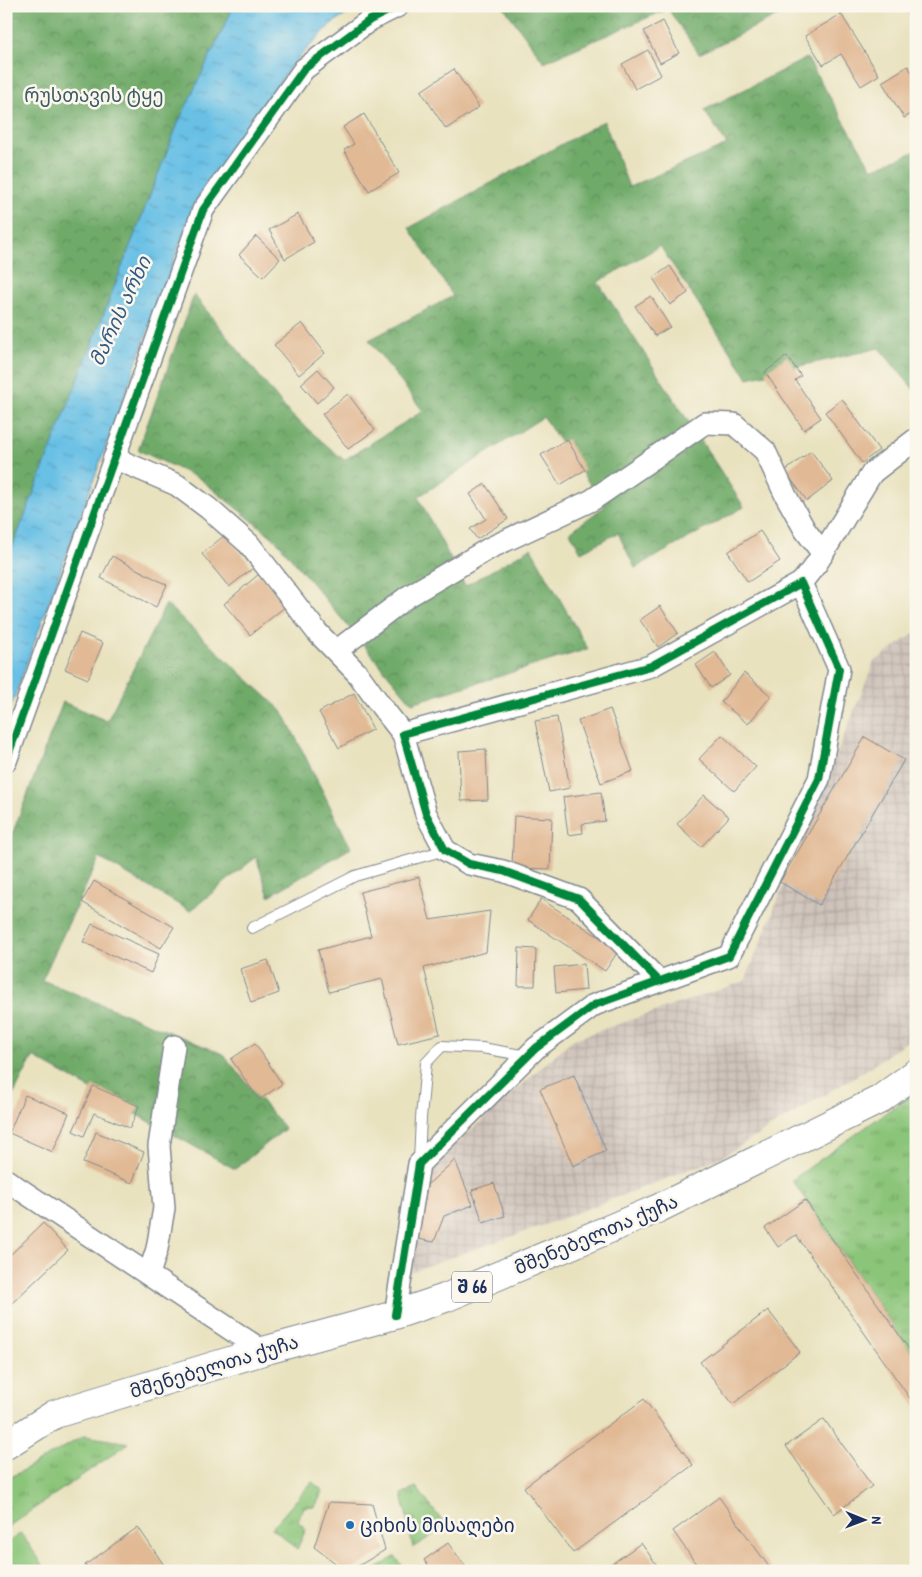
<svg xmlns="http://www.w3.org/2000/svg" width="922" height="1577" font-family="'Patrick Hand','Noto Sans Georgian',sans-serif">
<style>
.industrial{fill:url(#industrial-grid)}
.grass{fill:url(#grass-tufts);stroke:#537a6c}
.forest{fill:url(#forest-crowns);stroke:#466c64}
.pitch{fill:#8bc579;stroke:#537a6c}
.water{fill:url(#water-ripples);stroke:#4278a2}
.building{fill:#e1b994}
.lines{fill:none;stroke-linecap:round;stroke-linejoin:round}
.service-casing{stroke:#82888e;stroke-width:12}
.minor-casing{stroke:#82888e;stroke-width:24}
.primary-casing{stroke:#82888e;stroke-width:30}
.service{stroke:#fff;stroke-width:10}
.minor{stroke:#fff;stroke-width:21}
.primary{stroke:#fff;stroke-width:28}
.cycleway-casing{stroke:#fbf7ec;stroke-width:11}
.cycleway{stroke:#00873e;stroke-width:8}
.poi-dot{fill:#1f6fb2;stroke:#fbf7ec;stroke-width:2}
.labels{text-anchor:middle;stroke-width:5;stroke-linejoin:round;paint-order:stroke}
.shield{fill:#fbf7ec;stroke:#5e6b89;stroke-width:1}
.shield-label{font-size:18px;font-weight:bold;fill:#1b2f5e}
.park-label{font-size:19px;fill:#3d5c66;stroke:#fbf7ec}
.street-label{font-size:19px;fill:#1b2f5e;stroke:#fbf7ec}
.poi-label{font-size:19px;fill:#1b2f5e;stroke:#fbf7ec;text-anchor:start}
.water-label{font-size:20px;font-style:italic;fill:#325a86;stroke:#fbf7ec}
</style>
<defs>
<pattern id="industrial-grid" width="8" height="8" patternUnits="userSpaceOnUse" patternTransform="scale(1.25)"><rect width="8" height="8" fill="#cec2b9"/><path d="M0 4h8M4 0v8" fill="none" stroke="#b0a7a1"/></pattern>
<pattern id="grass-tufts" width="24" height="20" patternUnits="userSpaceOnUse" patternTransform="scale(1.25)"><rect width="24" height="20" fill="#8bc579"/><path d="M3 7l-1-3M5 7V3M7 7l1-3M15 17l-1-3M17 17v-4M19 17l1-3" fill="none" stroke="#71a066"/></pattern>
<pattern id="forest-crowns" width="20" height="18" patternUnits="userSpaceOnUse" patternTransform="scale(1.25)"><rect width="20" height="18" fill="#70aa69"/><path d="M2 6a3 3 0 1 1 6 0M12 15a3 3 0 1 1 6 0" fill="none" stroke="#5b8b5a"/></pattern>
<pattern id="water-ripples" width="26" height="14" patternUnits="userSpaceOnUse" patternTransform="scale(1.25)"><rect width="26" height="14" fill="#68c0e5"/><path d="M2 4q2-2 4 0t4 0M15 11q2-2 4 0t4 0" fill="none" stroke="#559cbd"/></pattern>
</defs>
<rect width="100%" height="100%" fill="#fbf7ec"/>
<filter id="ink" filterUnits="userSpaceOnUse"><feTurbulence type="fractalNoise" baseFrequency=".02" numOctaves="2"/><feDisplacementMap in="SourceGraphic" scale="10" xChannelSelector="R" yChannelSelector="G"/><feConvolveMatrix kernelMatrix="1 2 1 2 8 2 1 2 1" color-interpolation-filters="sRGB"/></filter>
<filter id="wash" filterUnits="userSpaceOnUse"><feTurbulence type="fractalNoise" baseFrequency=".0096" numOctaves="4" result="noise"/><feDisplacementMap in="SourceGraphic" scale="20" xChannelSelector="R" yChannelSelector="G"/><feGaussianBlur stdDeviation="1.12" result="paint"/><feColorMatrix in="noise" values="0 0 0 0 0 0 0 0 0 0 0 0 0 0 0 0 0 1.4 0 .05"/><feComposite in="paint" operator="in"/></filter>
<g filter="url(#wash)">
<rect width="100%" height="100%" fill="#e9e2bf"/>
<path class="industrial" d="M 916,632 L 916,1035 L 869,1068 L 720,1158 L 555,1221 L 407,1273 L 424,1172 L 572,1040 L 745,981 L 874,662 Z"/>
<g class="grass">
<path d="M 916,1091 L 916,1359 L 792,1180 Z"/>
<path d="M 84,1436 L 129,1443 L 6,1528 L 6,1480 Z"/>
<path d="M 312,1482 L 323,1491 L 315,1507 L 309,1506 L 304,1507 L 298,1521 L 306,1529 L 297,1549 L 272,1528 Z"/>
<path d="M 416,1487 L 446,1526 L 413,1548 L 402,1494 Z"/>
<path d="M 395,1556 L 406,1571 L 374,1571 Z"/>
</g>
<g class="forest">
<path d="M 6,6 L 234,6 L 179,121 L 6,564 Z"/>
<path d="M 503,6 L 798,6 L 699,54 L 668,9 L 544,62 Z"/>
<path d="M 906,6 L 916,6 L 916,26 Z"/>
<path d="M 807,58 L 872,169 L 916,151 L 916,392 L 879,348 L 748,378 L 660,246 L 598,282 L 744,507 L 635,568 L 618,533 L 581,552 L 570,532 L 605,506 L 543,417 L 418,497 L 465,586 L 531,548 L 588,649 L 412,703 L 276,540 L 200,479 L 138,450 L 194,295 L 289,413 L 344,460 L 423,411 L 369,340 L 453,296 L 409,228 L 604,121 L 629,187 L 727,145 L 704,110 Z"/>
<path d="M 166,604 L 283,712 L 351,848 L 269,896 L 256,857 L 190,911 L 99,858 L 42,980 L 223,1054 L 285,1129 L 235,1169 L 33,1057 L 6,1109 L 6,850 L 63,702 L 107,721 Z"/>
</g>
<path class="pitch" d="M 21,1533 L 47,1571 L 6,1571 L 6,1544 Z"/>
<path class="water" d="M 234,6 L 293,6 L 295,9 L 307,6 L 361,6 L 331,24 L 291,66 L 195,202 L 6,720 L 6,564 L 179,121 Z"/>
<g id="blocks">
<g class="building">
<path d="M 841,14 L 879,75 L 861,86 L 841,54 L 823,65 L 805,36 Z"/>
<path d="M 663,21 L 679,53 L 660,63 L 644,31 Z"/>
<path d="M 648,50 L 661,75 L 635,89 L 622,64 Z"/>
<path d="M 908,66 L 916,79 L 916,111 L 904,118 L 882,82 Z"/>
<path d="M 454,69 L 479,107 L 446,129 L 421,91 Z"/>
<path d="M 364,114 L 399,173 L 369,191 L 344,150 L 354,144 L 343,127 Z"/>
<path d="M 298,214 L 314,242 L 285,259 L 269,230 Z"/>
<path d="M 256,236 L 280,259 L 263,277 L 239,255 Z"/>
<path d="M 670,266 L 688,293 L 670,305 L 653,278 Z"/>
<path d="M 651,296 L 670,327 L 655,336 L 635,306 Z"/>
<path d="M 302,323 L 325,353 L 299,375 L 274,345 Z"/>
<path d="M 787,356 L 801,376 L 795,380 L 821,418 L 804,430 L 765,372 Z"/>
<path d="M 318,369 L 334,387 L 317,403 L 301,384 Z"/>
<path d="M 348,394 L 375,430 L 348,449 L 322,414 Z"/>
<path d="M 842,399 L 879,450 L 862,463 L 825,412 Z"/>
<path d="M 567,439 L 585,470 L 560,485 L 541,455 Z"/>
<path d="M 811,451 L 833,481 L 807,501 L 785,471 Z"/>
<path d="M 485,484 L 508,519 L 477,539 L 470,529 L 486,519 L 470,494 Z"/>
<path d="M 760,531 L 780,561 L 748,582 L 728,552 Z"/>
<path d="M 226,534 L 253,568 L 229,587 L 202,554 Z"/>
<path d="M 112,556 L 167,585 L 156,607 L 101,578 Z"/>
<path d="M 259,574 L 286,606 L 250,635 L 224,604 Z"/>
<path d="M 660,606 L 678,633 L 658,647 L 640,620 Z"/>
<path d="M 80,633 L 103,643 L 88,679 L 65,669 Z"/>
<path d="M 715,652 L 730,675 L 711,688 L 696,665 Z"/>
<path d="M 744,673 L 771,696 L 748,724 L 721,702 Z"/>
<path d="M 354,693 L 373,729 L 339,748 L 319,712 Z"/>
<path d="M 610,709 L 633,771 L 601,783 L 578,721 Z"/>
<path d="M 557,717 L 570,788 L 549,792 L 535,721 Z"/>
<path d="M 722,735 L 756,767 L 734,791 L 699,759 Z"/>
<path d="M 865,737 L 904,760 L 819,905 L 780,882 Z"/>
<path d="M 486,749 L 488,800 L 461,801 L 459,751 Z"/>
<path d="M 601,792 L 605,821 L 582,824 L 583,833 L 568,835 L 563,797 Z"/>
<path d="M 704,795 L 729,817 L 701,847 L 677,824 Z"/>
<path d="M 514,816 L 552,818 L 550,869 L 512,868 Z"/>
<path d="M 419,877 L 430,920 L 490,911 L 486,952 L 424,968 L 440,1034 L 398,1044 L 382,979 L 329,992 L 318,950 L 371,936 L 360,892 Z"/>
<path d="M 94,881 L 174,927 L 161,948 L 82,902 Z"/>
<path d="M 541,899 L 619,950 L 605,971 L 528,920 Z"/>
<path d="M 92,924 L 159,954 L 151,973 L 83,942 Z"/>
<path d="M 519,948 L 536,949 L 535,986 L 518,986 Z"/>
<path d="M 268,960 L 279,993 L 251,1003 L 240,969 Z"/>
<path d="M 584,964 L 586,990 L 556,993 L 554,967 Z"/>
<path d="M 255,1043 L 282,1084 L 259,1100 L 231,1059 Z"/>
<path d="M 574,1075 L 606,1151 L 573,1166 L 540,1089 Z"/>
<path d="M 93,1086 L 139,1106 L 130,1128 L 94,1113 L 84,1136 L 73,1131 Z"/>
<path d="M 25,1095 L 69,1113 L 53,1152 L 9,1133 Z"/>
<path d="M 96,1132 L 144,1152 L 132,1183 L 83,1163 Z"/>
<path d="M 455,1160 L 473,1205 L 444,1216 L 434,1242 L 418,1239 L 427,1185 Z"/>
<path d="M 494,1183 L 505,1216 L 483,1223 L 472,1190 Z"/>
<path d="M 805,1200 L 916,1359 L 916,1407 L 796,1235 L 778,1247 L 765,1228 Z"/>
<path d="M 43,1223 L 68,1250 L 10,1305 L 6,1301 L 6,1259 Z"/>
<path d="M 768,1310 L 800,1352 L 733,1404 L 700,1362 Z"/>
<path d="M 644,1399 L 693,1465 L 573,1553 L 524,1487 Z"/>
<path d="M 824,1419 L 872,1486 L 834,1514 L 786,1446 Z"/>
<path d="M 719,1497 L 772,1571 L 701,1571 L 673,1531 Z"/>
<path d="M 329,1502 L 372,1504 L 385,1550 L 350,1571 L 346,1571 L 314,1547 Z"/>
<path d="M 138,1527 L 168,1571 L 89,1571 L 85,1565 Z"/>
<path d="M 448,1543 L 469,1571 L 432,1571 L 424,1560 Z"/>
<path d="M 641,1543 L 661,1571 L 602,1571 Z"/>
</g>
</g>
</g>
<g filter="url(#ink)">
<use href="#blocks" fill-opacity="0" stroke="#82888e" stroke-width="1"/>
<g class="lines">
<g class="service-casing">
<g id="service">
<path d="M 252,928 L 355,876 L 445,850"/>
<path d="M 419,1161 L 421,1118 L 426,1063 L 442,1046 L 482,1048 L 527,1056"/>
</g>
</g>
<g class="minor-casing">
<g id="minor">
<path d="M 114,458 L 177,485 L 208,508 L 249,544 L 317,632 L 358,674 L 381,706 L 403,734"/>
<path d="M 801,583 L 817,563 L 872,473 L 916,439"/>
<path d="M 336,651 L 407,597 L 490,548 L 592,500 L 705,423 L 734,424 L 765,451 L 786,496 L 805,530 L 823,554"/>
<path d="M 6,761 L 203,210 L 304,69 L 370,20 L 398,6"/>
<path d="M 6,1180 L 263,1351"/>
<path d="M 149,1274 L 157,1249 L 164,1208 L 159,1146 L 174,1046"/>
<path d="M 395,1315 L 419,1164 L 536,1048 L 594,1005 L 729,956 L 819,779 L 839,669 L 801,583 L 651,666 L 403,734 L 426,814 L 445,850 L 469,864 L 503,871 L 579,899 L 659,981"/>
</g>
</g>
<g class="primary-casing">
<path id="primary" d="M 6,1445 L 55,1414 L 263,1351 L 395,1315 L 445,1298 L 657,1209 L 879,1100 L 916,1073"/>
</g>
<use href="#service" class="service"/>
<use href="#minor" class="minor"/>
<use href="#primary" class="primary"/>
<g class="cycleway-casing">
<g id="cycleway">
<path d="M 6,761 L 203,210 L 304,69 L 370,20 L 398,6"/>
<path d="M 395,1315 L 419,1164 L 536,1048 L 594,1005 L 729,956 L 819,779 L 839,669 L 801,583 L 651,666 L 403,734 L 426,814 L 445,850 L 469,864 L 503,871 L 579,899 L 659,981"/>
</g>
</g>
<use href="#cycleway" class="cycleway"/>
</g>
</g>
<circle class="poi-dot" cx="350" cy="1525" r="5"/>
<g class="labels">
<rect class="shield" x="452" y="1271.5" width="40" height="31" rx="4"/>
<g class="shield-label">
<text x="472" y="1293">შ 66</text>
</g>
<g class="park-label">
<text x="94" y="102">რუსთავის ტყე</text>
</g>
<g class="street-label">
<text transform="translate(596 1234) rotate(-23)" y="7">მშენებელთა ქუჩა</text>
<text transform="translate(214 1366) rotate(-17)" y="7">მშენებელთა ქუჩა</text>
</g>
<g class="poi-label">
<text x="360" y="1532">ციხის მისაღები</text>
</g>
<g class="water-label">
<text transform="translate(120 311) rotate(-65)" y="7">მარის არხი</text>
</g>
</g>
<rect width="922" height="1577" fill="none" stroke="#fbf7ec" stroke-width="25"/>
<g transform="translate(864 1520) rotate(91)" stroke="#fbf7ec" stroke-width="4" paint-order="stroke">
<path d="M0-4L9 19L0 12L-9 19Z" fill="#1b2f5e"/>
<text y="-8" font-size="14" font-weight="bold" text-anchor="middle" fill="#1b2f5e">N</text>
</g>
</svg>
